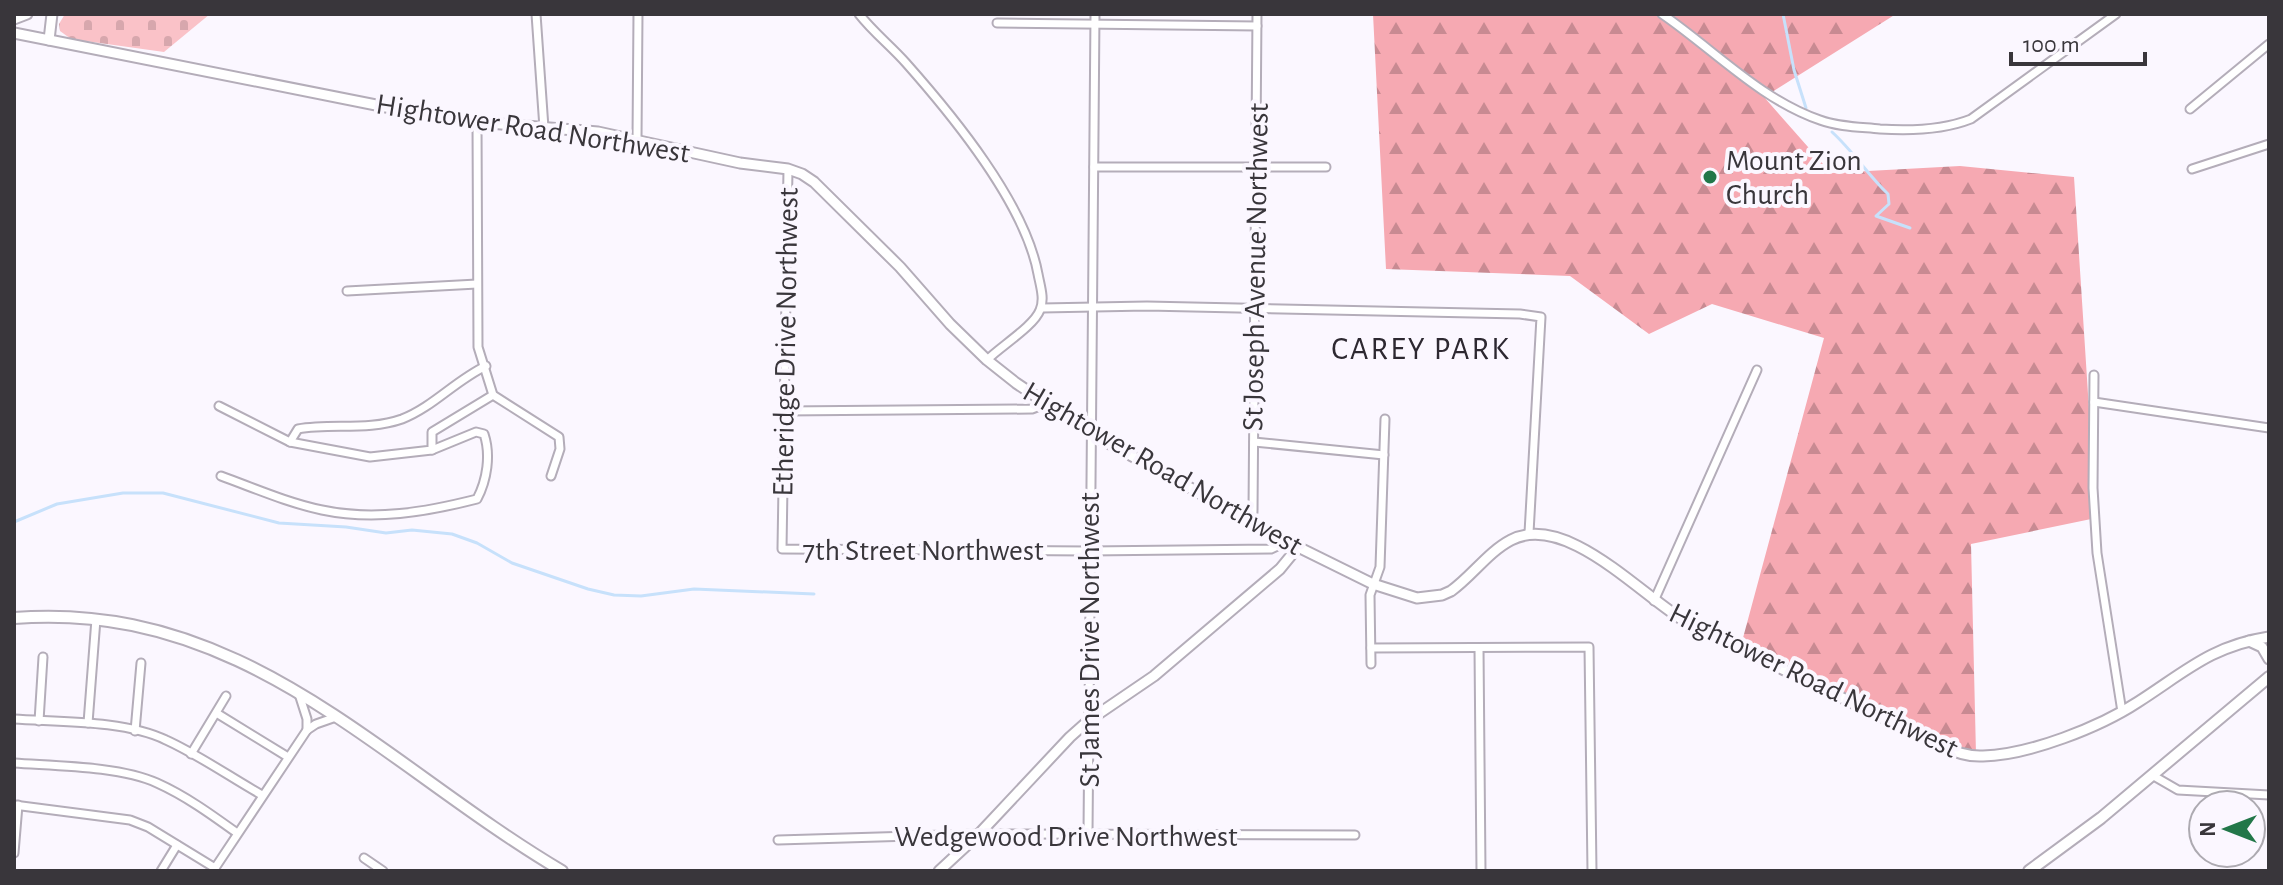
<svg xmlns="http://www.w3.org/2000/svg" width="2283" height="885" font-family="'Alegreya Sans',sans-serif">
<style>
.forest{fill:url(#forest-firs)}
.cemetery{fill:url(#cemetery-stones)}
.lines{fill:none;stroke-linecap:round;stroke-linejoin:round}
.stream{stroke:#c7e1fb;stroke-width:3}
.minor-casing{stroke:#b4adb9;stroke-width:11}
.tertiary-casing{stroke:#b4adb9;stroke-width:13}
.secondary-casing{stroke:#b4adb9;stroke-width:14}
.minor{stroke:#fff;stroke-width:7}
.tertiary{stroke:#fff;stroke-width:9}
.secondary{stroke:#fff;stroke-width:10}
.poi-dot{fill:#227749;stroke:#fbf7ff;stroke-width:3}
.labels{text-anchor:middle;stroke-width:8;stroke-linejoin:round;paint-order:stroke}
.street-label{font-size:30px;fill:#39363b;stroke:#fbf7ff}
.poi-label{font-size:30px;fill:#39363b;stroke:#fbf7ff;text-anchor:start}
.neighbourhood-label{font-size:32px;letter-spacing:2px;fill:#2d2831;stroke:#fbf7ff}
</style>
<defs>
<pattern id="forest-firs" width="22" height="20" patternUnits="userSpaceOnUse" patternTransform="scale(2)"><rect width="22" height="20" fill="#f6a9b2"/><path d="M5 1l3.5 6h-7zM16 11l3.5 6h-7z" fill="#c88a92"/></pattern>
<pattern id="cemetery-stones" width="16" height="16" patternUnits="userSpaceOnUse" patternTransform="scale(2)"><rect width="16" height="16" fill="#fac2c8"/><path d="M2 7V4a2 2 0 0 1 4 0v3zM10 15v-3a2 2 0 0 1 4 0v3z" fill="#d7a7ad"/></pattern>
</defs>
<rect width="100%" height="100%" fill="#fbf7ff"/>
<path class="forest" d="M 1373,14 L 1896,14 L 1764,97 L 1831,173 L 1960,166 L 2074,177 L 2096,518 L 1971,544 L 1976,754 L 1870,704 L 1740,649 L 1824,338 L 1712,304 L 1649,334 L 1570,276 L 1386,269 Z"/>
<path class="cemetery" d="M 65,14 L 210,14 L 164,52 L 71,39 L 60,31 L 59,24 Z"/>
<g class="lines">
<g class="stream">
<path d="M 1783,14 L 1794,70 L 1806,108"/>
<path d="M 1832,132 C 1853,151 1868,175 1888,194 L 1889,204 L 1876,216 L 1910,228"/>
<path d="M 14,522 L 57,504 L 123,493 L 163,493 L 279,523 L 346,527 L 386,533 L 412,530 L 452,534 L 477,543 L 512,563 L 588,589 L 614,595 L 641,596 L 694,589 L 814,594"/>
</g>
<g class="minor-casing">
<g id="minor">
<path d="M 536,14 L 544,128"/>
<path d="M 859,14 C 873,32 891,46 906,63 C 953,116 1025,203 1038,274 C 1040,285 1045,299 1040,310 C 1034,326 1001,346 987,360"/>
<path d="M 1662,14 C 1713,49 1761,100 1820,120 C 1839,127 1860,127 1880,129 C 1910,131 1943,130 1971,119 L 2116,14"/>
<path d="M 997,23 L 1257,26"/>
<path d="M 2190,109 L 2269,44"/>
<path d="M 477,122 L 478,347 L 493,395 L 559,437 L 560,449 L 551,476"/>
<path d="M 637,139 L 638,14"/>
<path d="M 1094,167 L 1326,167"/>
<path d="M 788,169 L 782,549 L 1089,551 L 1271,549 L 1288,541"/>
<path d="M 2192,169 L 2269,144"/>
<path d="M 347,291 L 477,284"/>
<path d="M 1042,308 L 1147,306 L 1520,314 L 1541,317 L 1529,533"/>
<path d="M 2094,375 L 2093,488 L 2097,553 L 2122,712"/>
<path d="M 2094,402 L 2269,428"/>
<path d="M 219,406 L 290,442 L 370,457 L 432,450 L 432,432 L 493,395"/>
<path d="M 784,411 L 1032,409 L 1045,404"/>
<path d="M 290,442 L 298,429 C 332,423 368,431 402,419 C 433,407 456,380 486,366"/>
<path d="M 1254,442 L 1384,455"/>
<path d="M 221,476 C 254,488 288,503 322,510 C 374,521 426,512 477,499 C 487,480 491,455 484,434 L 476,432 L 432,450"/>
<path d="M 1251,520 L 1253,512 L 1257,14"/>
<path d="M 1654,601 L 1757,370"/>
<path d="M 1371,648 L 1589,647 L 1592,871"/>
<path d="M 1479,648 L 1481,871"/>
<path d="M 1371,664 L 1370,595 L 1380,567 L 1385,419"/>
<path d="M 299,694 L 307,719 L 307,730"/>
<path d="M 218,714 L 288,757"/>
<path d="M 14,719 C 59,722 125,720 166,740 C 199,755 230,777 262,795"/>
<path d="M 39,721 L 43,657"/>
<path d="M 88,723 L 96,619"/>
<path d="M 135,731 L 141,663"/>
<path d="M 191,754 L 226,696"/>
<path d="M 14,763 C 55,766 120,766 157,783 C 186,796 212,815 237,833"/>
<path d="M 2152,775 L 2178,790 L 2269,795"/>
<path d="M 14,805 L 130,820 L 148,827 L 215,868"/>
<path d="M 1088,834 L 1095,14"/>
<path d="M 778,840 L 979,834 L 1355,835"/>
<path d="M 14,853 L 18,805"/>
<path d="M 364,858 L 383,871"/>
<path d="M 161,871 L 177,845"/>
<path d="M 213,871 L 307,730 L 316,724 L 336,717"/>
</g>
</g>
<g class="tertiary-casing">
<g id="tertiary">
<path d="M 14,19 L 27,14"/>
<path d="M 14,33 L 386,107 L 477,122 L 598,132 L 740,163 L 788,169 L 802,174 L 814,182 L 900,267 L 950,324 L 987,360 L 1016,383 L 1090,433 L 1298,547 L 1373,584 L 1417,598 L 1442,595 L 1451,591 C 1472,576 1488,552 1511,540 C 1567,511 1644,599 1691,625 L 1942,746 C 1955,752 1968,757 1983,756 C 2029,755 2100,727 2138,702 C 2185,672 2211,646 2269,637"/>
<path d="M 49,40 L 52,14"/>
<path d="M 2249,641 L 2262,647 L 2269,659"/>
<path d="M 939,871 L 979,834 L 1070,737 L 1088,721 L 1154,676 L 1280,569 L 1298,547"/>
</g>
</g>
<g class="secondary-casing">
<g id="secondary">
<path d="M 14,618 C 244,600 381,764 562,871"/>
<path d="M 2029,871 L 2101,818 L 2269,677"/>
</g>
</g>
<use href="#minor" class="minor"/>
<use href="#tertiary" class="tertiary"/>
<use href="#secondary" class="secondary"/>
</g>
<circle class="poi-dot" cx="1710" cy="177" r="8"/>
<g class="labels">
<g class="street-label">
<text transform="translate(533 128) rotate(9)" y="10">Hightower Road Northwest</text>
<text transform="translate(1255 267) rotate(-89)" y="10">St Joseph Avenue Northwest</text>
<text transform="translate(785 342) rotate(-89)" y="10">Etheridge Drive Northwest</text>
<text transform="translate(1163 468) rotate(30)" y="10">Hightower Road Northwest</text>
<text x="923" y="560">7th Street Northwest</text>
<text transform="translate(1089 640) rotate(-90)" y="10">St James Drive Northwest</text>
<text transform="translate(1814 680) rotate(26)" y="10">Hightower Road Northwest</text>
<text x="1066" y="846">Wedgewood Drive Northwest</text>
</g>
<g class="poi-label">
<text x="1726" y="170">Mount Zion<tspan x="1726" dy="34">Church</tspan></text>
</g>
<g class="neighbourhood-label">
<text x="1421" y="359">CAREY PARK</text>
</g>
</g>
<rect width="2283" height="885" fill="none" stroke="#39363b" stroke-width="32"/>
<g transform="translate(2227 829) rotate(270)"><circle r="38" fill="#fbf7ff" stroke="#adaab1" stroke-width="2"/>
<path d="M0-6L14 30L0 20L-14 30Z" fill="#227749"/>
<text y="-12" font-size="22" font-weight="bold" text-anchor="middle" fill="#39363b">N</text>
</g>
<path d="M2011 52v12h134v-12" fill="none" stroke="#39363b" stroke-width="4"/>
<text x="2023" y="52" font-size="24" fill="#39363b" stroke="#fbf7ff" stroke-width="6" paint-order="stroke">100 m</text>
</svg>
